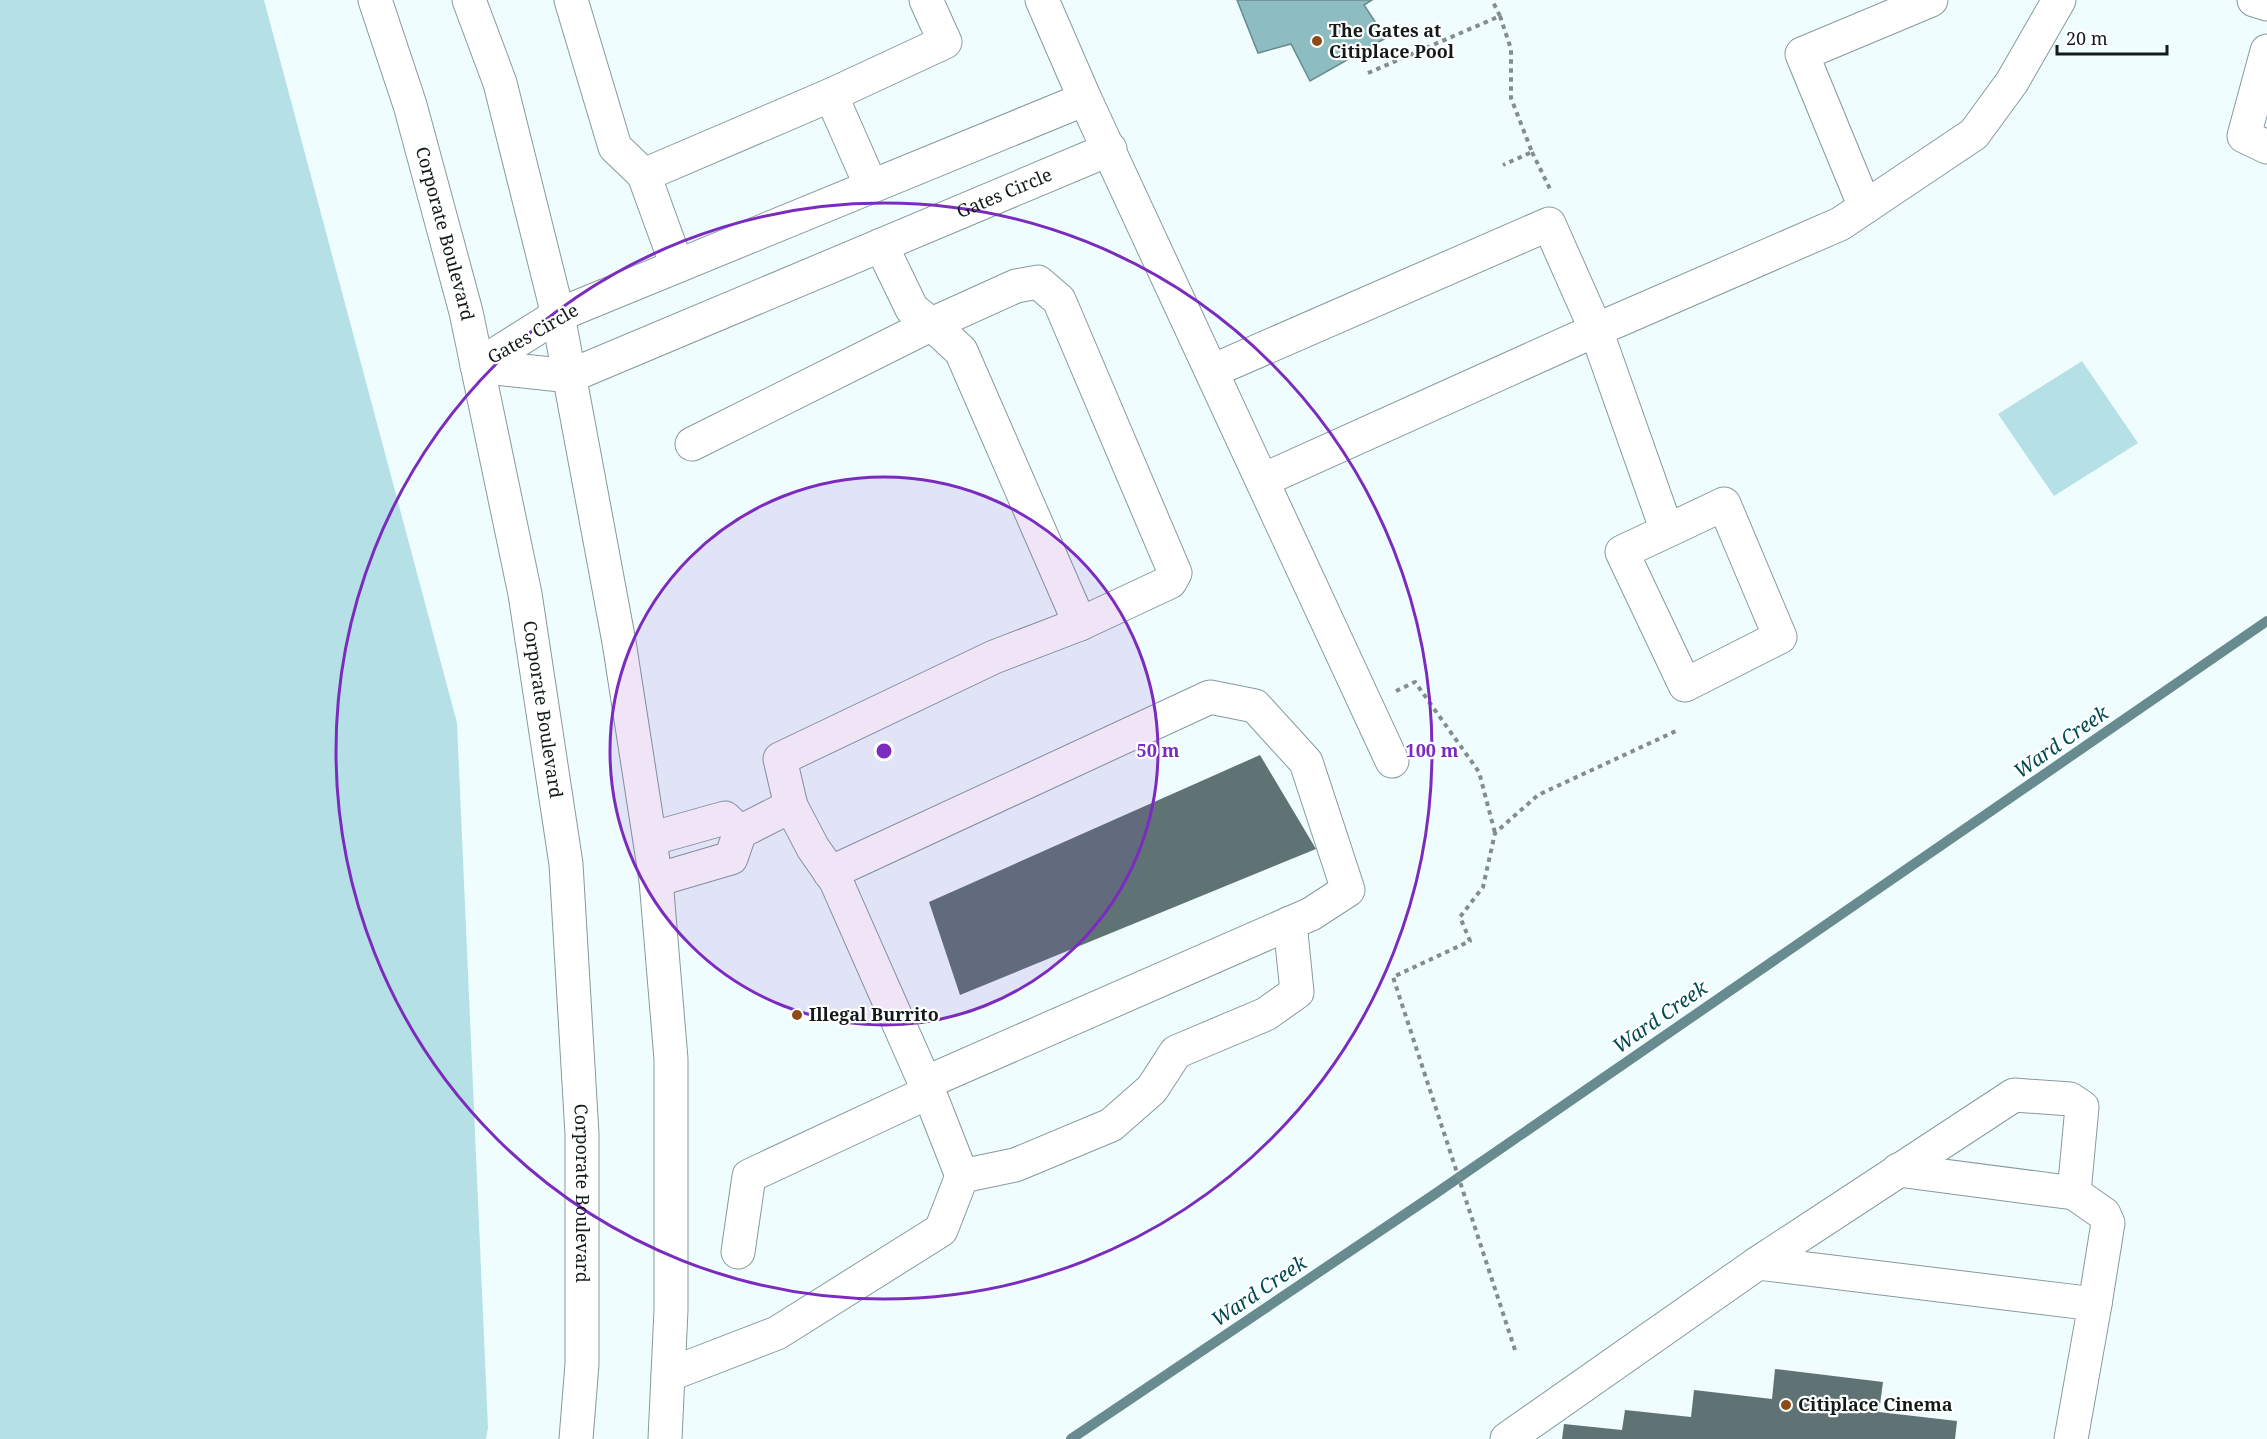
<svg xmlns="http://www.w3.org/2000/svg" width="2267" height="1439" font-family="'Noto Serif',serif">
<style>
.green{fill:#b5e1e6}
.water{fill:#8dbcc1;stroke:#688b8f;stroke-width:1.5}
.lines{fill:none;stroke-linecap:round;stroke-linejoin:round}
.stream{stroke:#688b8f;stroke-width:10}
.building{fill:#5f7375}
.minor-casing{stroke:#869a9c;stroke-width:35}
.path{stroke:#838d8e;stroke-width:4;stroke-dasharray:4.5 4.5;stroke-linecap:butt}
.minor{stroke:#fff;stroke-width:33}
.ring{fill:none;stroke:#7b2cbf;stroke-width:3}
.poi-dot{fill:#8c4b17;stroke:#fff;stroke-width:2}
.labels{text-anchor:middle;stroke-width:4.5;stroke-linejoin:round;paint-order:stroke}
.poi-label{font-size:18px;font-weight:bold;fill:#121a1a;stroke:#fff;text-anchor:start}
.street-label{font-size:18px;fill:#121a1a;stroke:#fff}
.water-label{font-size:20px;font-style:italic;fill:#004b51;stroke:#fff}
.centre{fill:#7b2cbf;stroke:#fff;stroke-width:3}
.ring-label{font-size:18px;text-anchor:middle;font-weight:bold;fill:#7b2cbf;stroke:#fff;stroke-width:4.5;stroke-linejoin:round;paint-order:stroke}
</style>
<rect width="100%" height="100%" fill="#f0fdfe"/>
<g class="green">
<path d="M 0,0 L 264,0 L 457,723 L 488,1428 L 486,1439 L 0,1439 Z"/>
<path d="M 2082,361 L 2138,443 L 2054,496 L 1998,414 Z"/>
</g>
<path class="water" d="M 1237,0 L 1372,0 L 1364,5 L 1386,38 L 1310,81 L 1291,44 L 1258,53 Z"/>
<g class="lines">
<path class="stream" d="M 1071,1439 L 1429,1198 L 2267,621"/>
</g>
<g class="building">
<path d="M 1260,755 L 1316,849 L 960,995 L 929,902 Z"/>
<path d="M 1775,1369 L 1883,1382 L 1879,1412 L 1957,1421 L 1955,1439 L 1562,1439 L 1564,1424 L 1622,1430 L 1625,1410 L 1691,1417 L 1694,1390 L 1772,1399 Z"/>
</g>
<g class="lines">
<g class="minor-casing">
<g id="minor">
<path id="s1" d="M 375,0 L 410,105 L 466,312 L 525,594 L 566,864 L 582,1134 L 582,1364 L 576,1439"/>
<path d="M 469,0 L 500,83 L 558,315 L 619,642 L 656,880 L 671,1059 L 671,1310 L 665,1439"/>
<path d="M 571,0 L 615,147 L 644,175"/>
<path d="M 1042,0 L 1085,99 L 1392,761"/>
<path d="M 2254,0 L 2267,4"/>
<path d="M 2267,51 L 2244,136 L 2267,147"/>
<path d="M 831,95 L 945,42 L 926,0"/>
<path id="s2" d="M 1085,99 L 558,315 L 477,366 L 570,376 L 1110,149"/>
<path d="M 1865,207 L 1802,54 L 1931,0"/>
<path d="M 677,266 L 644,175 L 831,95 L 871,186"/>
<path d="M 1212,371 L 1549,224 L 1596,330 L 1667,531 L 1622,552 L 1685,685 L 1780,637 L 1724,504 L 1667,531"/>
<path d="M 692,444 L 932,324 L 1016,286 L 1038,282 L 1059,300 L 1175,573 L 1170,582 L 1080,624"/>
<path d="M 1263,480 L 1596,330 L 1840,224 L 1974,134 L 2012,82 L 2059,0"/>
<path d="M 791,806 L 780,759 L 994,657 L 1080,624 L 961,351 L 936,328 L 912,309 L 881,245"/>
<path d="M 650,839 L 725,818 L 740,832"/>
<path d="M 830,873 L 1210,697 L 1255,706 L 1306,762 L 1348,890 L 1311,914 L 925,1083"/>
<path d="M 656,880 L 731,858 L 740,832 L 791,806 L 813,848 L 836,881 L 929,1092"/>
<path d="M 1898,1170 L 2074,1193"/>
<path d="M 962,1176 L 1015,1165 L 1111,1125 L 1152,1089 L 1176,1052 L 1266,1014 L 1297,992 L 1290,923"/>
<path d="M 1758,1263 L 2014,1095 L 2070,1099 L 2082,1107 L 2074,1193 L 2104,1214 L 2108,1223 L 2095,1304"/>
<path d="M 668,1375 L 777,1333 L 941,1230 L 962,1176 L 929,1092 L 749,1176 L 738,1252"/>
<path d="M 1507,1439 L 1758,1263 L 2095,1304 L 2071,1439"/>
</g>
</g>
<g class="path">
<path d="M 1500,16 L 1511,49 L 1511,98 L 1532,152 L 1503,165"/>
<path d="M 1368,73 L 1500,16 L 1492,0"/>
<path d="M 1532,152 L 1550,189"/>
<path d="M 1396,691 L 1415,682 L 1479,772 L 1495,833"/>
<path d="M 1515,1350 L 1393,977 L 1470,941 L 1460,917 L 1483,887 L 1495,833 L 1538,795 L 1676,731"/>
</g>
<use href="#minor" class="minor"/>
</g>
<circle cx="884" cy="751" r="274" fill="#7b2cbf" fill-opacity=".12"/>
<g class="ring">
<circle cx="884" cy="751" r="274"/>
<circle cx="884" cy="751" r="548"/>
</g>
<g class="poi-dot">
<circle cx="1317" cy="41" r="6"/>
<circle cx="797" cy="1015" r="6"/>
<circle cx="1786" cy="1405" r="6"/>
</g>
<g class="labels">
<g class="poi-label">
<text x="1329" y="37">The Gates at<tspan x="1329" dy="21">Citiplace Pool</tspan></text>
<text x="809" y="1021">Illegal Burrito</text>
<text x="1798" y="1411">Citiplace Cinema</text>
</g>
<g class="street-label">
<text dy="6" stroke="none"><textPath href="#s2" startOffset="1230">Gates Circle</textPath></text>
<text dy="6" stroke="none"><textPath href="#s1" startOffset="244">Corporate Boulevard</textPath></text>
<text transform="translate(533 334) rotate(-30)" y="6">Gates Circle</text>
<text dy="6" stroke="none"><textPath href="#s1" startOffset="730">Corporate Boulevard</textPath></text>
<text dy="6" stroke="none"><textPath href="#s1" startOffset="1216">Corporate Boulevard</textPath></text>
</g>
<g class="water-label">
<text transform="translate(2061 742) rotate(-35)" y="7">Ward Creek</text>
<text transform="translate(1660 1017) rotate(-35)" y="7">Ward Creek</text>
<text transform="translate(1259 1291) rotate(-34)" y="7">Ward Creek</text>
</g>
</g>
<circle cx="884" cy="751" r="9" class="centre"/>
<g class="ring-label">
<text x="1158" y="757">50 m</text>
<text x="1432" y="757">100 m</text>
</g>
<path d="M2057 45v9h110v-9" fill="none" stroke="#121a1a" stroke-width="3"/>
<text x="2066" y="45" font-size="18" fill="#121a1a" stroke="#ffffff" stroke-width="4.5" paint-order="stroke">20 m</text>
</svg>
